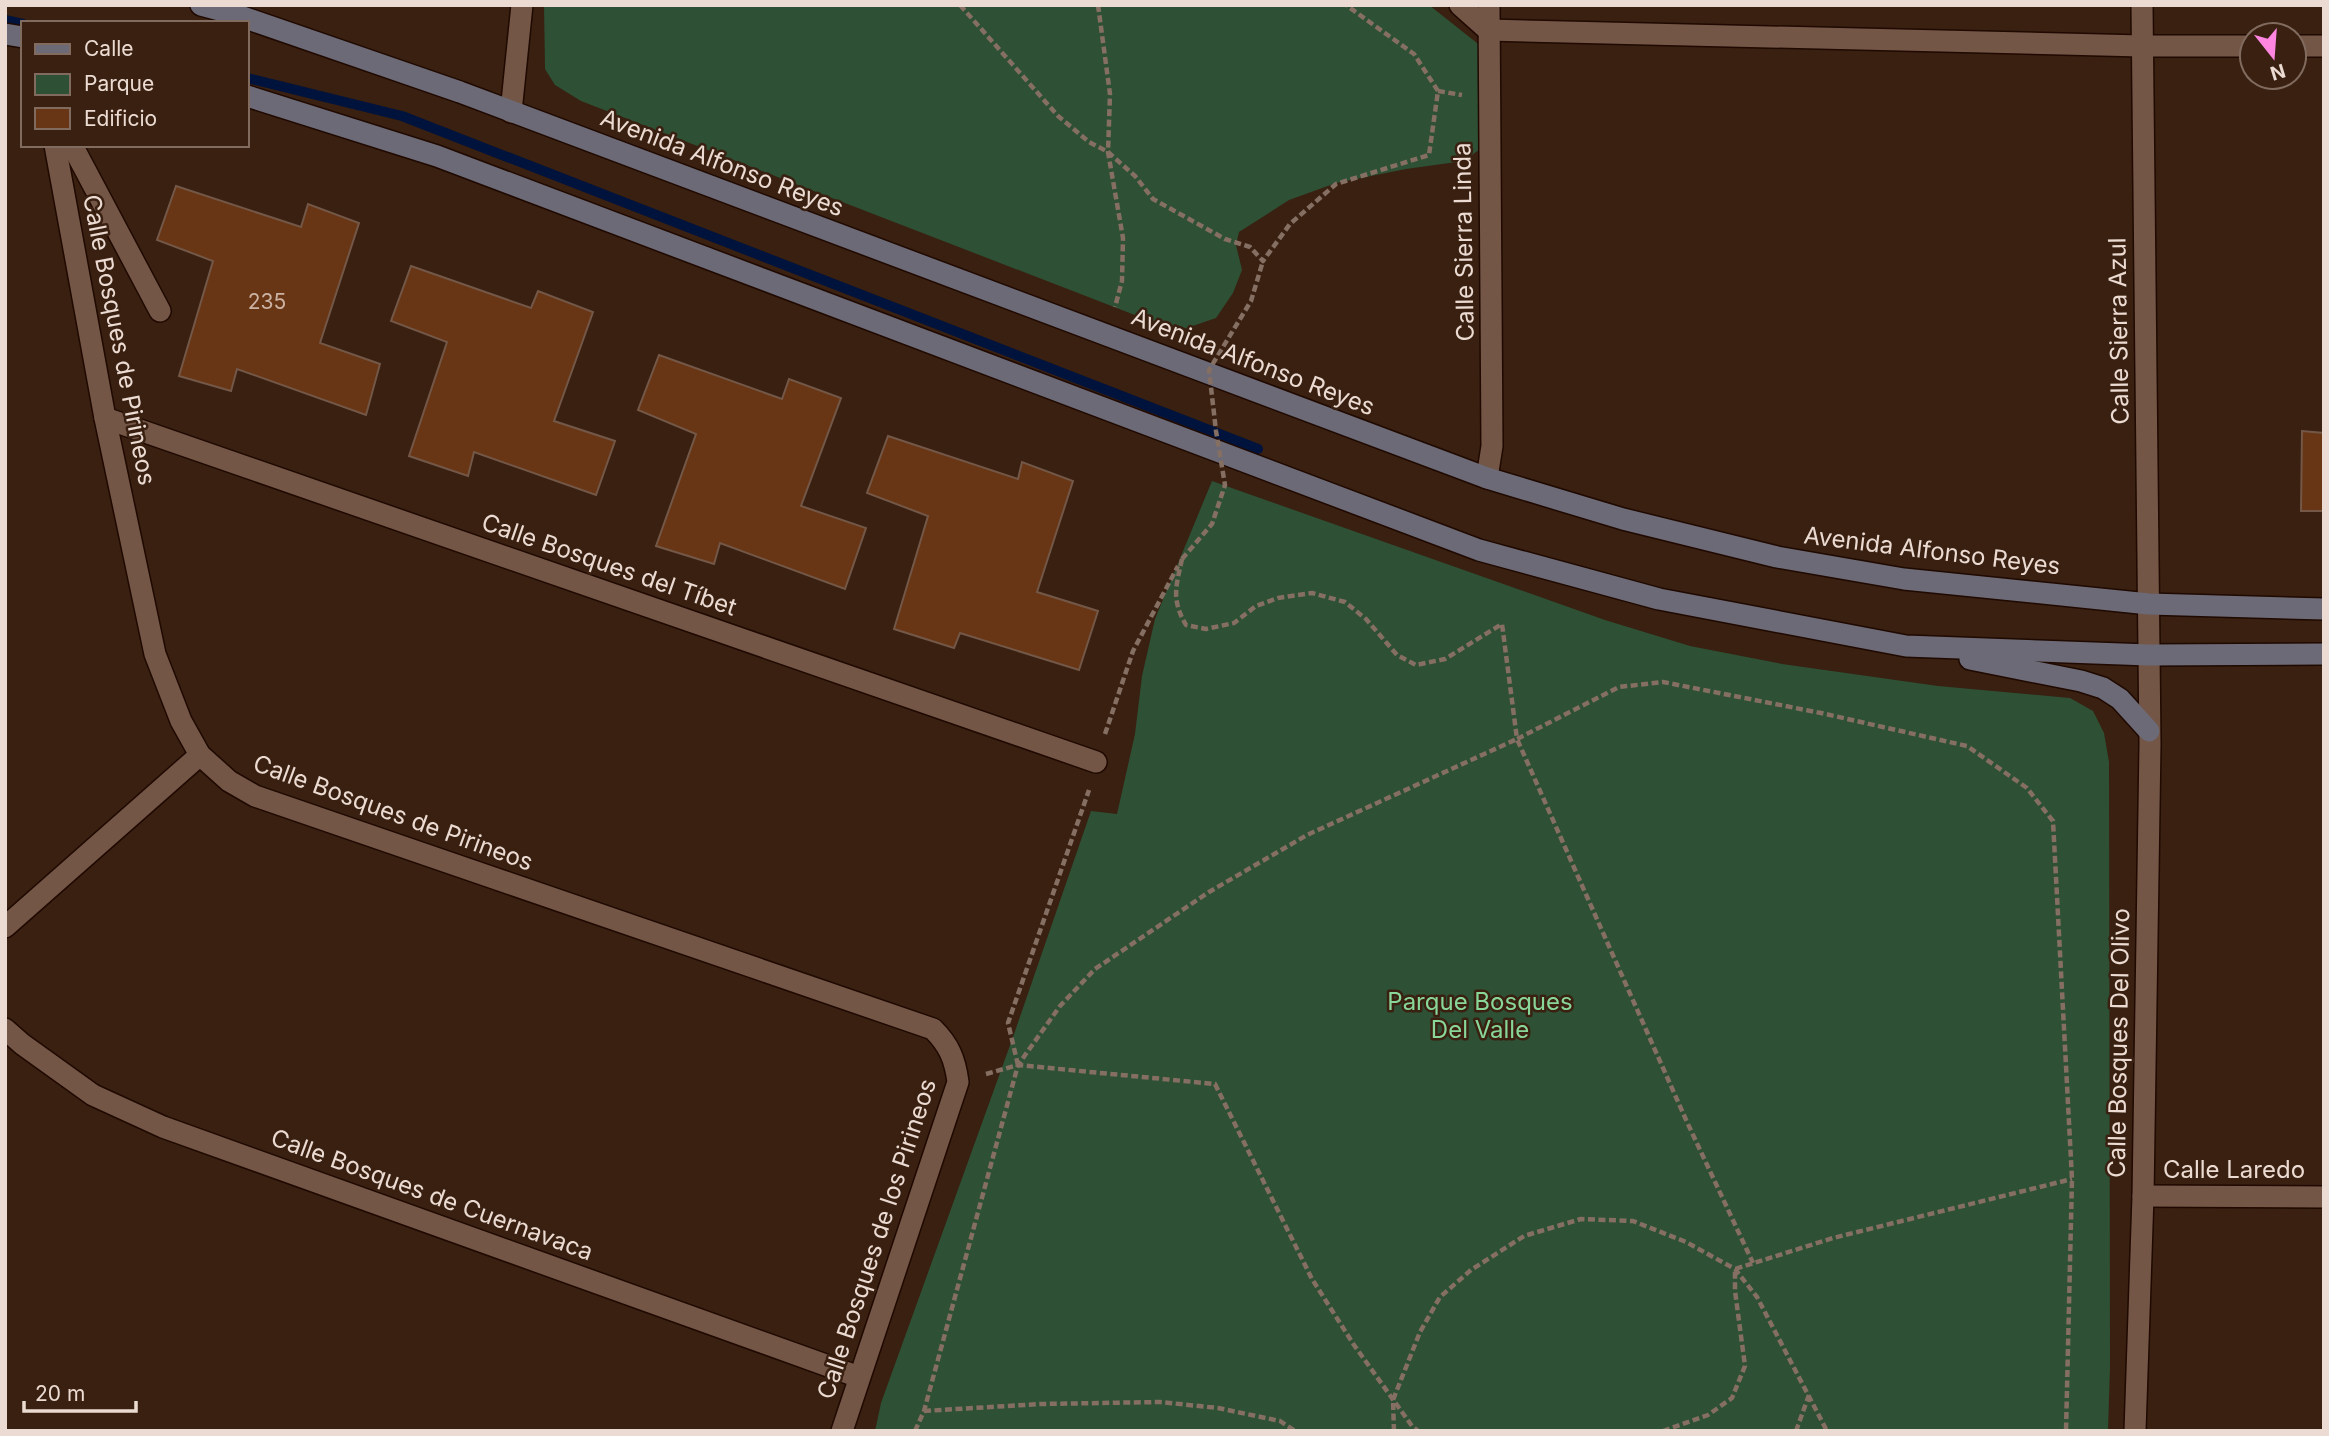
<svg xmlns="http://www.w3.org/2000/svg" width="2329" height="1436" font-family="Inter,sans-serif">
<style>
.green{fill:#2e5035}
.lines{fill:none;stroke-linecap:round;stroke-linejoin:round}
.stream{stroke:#00133c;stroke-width:10}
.building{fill:#693615;stroke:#735747;stroke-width:2}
.street-casing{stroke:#1f0900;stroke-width:24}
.secondary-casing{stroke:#1f0900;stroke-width:24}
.path{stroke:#856f63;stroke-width:4.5;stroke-dasharray:7 3.5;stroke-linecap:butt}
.street{stroke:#735646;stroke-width:21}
.secondary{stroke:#6b6a76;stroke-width:21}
.path-bridge{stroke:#856f63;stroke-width:4.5;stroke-dasharray:7 3.5;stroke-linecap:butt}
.labels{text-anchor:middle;stroke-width:5;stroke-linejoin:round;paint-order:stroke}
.number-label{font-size:21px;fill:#cbb2a3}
.street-label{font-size:24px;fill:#ecdbd2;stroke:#392011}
.park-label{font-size:24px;fill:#89d699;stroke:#392011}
</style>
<rect width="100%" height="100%" fill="#392011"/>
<g class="green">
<path d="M 544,5 L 1429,5 L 1482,47 L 1492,140 L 1464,161 L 1406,169 L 1336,183 L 1289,200 L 1239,232 L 1236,245 L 1242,270 L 1233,293 L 1216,318 L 1181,330 L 1158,324 L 581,101 L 555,85 L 545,69 Z"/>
<path d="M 1212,481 L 1605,620 L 1690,646 L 1782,664 L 1938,686 L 2070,698 L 2093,711 L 2104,733 L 2109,762 L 2110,1367 L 2108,1431 L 875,1431 L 881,1403 L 1013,1037 L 1091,811 L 1117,814 L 1135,734 L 1142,676 L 1155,619 Z"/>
</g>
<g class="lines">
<g class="stream">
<path d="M 5,20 L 23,24"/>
<path d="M 247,78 L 402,116 L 1258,449"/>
</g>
</g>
<g class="building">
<path d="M 176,186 L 301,227 L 308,204 L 359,223 L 320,343 L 380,364 L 366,415 L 237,369 L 231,391 L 179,376 L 213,261 L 157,240 Z"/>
<path d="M 411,266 L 531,308 L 538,291 L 593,312 L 554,421 L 615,441 L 596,495 L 474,452 L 468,476 L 409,456 L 447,342 L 391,321 Z"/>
<path d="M 659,355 L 782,399 L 789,379 L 841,398 L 801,506 L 866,528 L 845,589 L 720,543 L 714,564 L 656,546 L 696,434 L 638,410 Z"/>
<path d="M 2302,431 L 2324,433 L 2324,511 L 2301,511 Z"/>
<path d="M 888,436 L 1018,479 L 1022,462 L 1073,481 L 1037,592 L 1098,611 L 1079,670 L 960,633 L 954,648 L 894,629 L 928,516 L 867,493 Z"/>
</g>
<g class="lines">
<g class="street-casing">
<g id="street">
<path d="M 1460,5 L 1488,30 L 2142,46 L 2252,46"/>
<path d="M 2294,46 L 2324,46"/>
<path d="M 511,112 L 522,5"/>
<path d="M 55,145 L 105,418 L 155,654 L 181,721 L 200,755 L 229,781 L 255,796 L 933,1029 C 949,1045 955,1059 958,1082 L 842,1431"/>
<path d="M 72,145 L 160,311"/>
<path d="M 105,418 L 1096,762"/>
<path d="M 1487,478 L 1492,446 L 1489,5"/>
<path d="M 5,927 L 200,755"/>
<path d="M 5,1029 L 22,1044 L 93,1095 L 163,1127 L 859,1377"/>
<path d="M 2143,1196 L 2324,1197"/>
<path d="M 2135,1431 L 2143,1196 L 2150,744 L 2142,5"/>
</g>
</g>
<g class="secondary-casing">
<g id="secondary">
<path d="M 201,5 L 231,13 L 460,92 L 1487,478 L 1623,519 L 1777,557 L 1904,579 L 2149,604 L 2324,609"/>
<path d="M 5,34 L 23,37"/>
<path d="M 247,96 L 437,156 L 1479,550 L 1659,599 L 1906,646 L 2149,655 L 2324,654"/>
<path d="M 1970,659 L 2081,681 L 2103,688 L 2120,699 L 2149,731"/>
</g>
</g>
<g class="path">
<path d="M 960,5 L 1058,116 L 1089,142 L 1108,152 L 1135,176 L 1153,199 L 1225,239 L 1250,247 L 1263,261 L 1290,224 L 1336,184 L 1429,155 L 1438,91 L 1414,54 L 1346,5"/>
<path d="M 1098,5 L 1110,94 L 1108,152 L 1123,238 L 1122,281 L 1115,307"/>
<path d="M 1438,91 L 1462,95"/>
<path d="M 1182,559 C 1176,587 1171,599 1186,625 L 1206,629 L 1234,623 L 1256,606 L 1278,598 L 1312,593 L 1345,602 L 1366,619 L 1397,655 L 1416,665 L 1445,659 L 1502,624 L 1517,739 L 1619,687 L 1663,682 L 1821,713 L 1967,746 L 2027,788 L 2053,821 L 2072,1179 L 2066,1431"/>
<path d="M 1105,734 L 1133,651 L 1178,566"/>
<path d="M 1018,1065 L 1008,1023 L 1089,790"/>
<path d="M 986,1074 L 1018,1065 L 1215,1084 L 1312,1279 L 1354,1345 L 1412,1426 L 1418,1431"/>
<path d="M 924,1411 L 1041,1404 L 1160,1402 L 1218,1408 L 1280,1421 L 1295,1431"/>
<path d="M 915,1431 L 924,1411 L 1018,1065 L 1060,1006 L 1095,969 L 1209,892 L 1307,835 L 1517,739 L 1687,1122 L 1753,1263"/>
<path d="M 1394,1431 L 1393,1400 L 1420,1332 L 1440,1297 L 1471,1270 L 1524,1236 L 1581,1219 L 1633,1221 L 1686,1242 L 1735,1269 L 1757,1297 L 1827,1431"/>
<path d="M 1663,1431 L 1708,1415 L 1732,1398 L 1745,1366 L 1735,1291 L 1735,1269 L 1833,1238 L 2072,1179"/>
<path d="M 1796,1431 L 1809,1395"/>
</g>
<use href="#street" class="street"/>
<use href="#secondary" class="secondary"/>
<path class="path-bridge" d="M 1182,559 L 1212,524 L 1225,485 L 1216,431 L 1209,370 L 1251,301 L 1263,261"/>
</g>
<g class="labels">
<g class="number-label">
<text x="267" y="309">235</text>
</g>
<g class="street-label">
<text transform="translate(722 163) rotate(21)" y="8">Avenida Alfonso Reyes</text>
<text transform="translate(1464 242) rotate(-91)" y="8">Calle Sierra Linda</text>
<text transform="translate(2119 331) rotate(-91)" y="8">Calle Sierra Azul</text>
<text transform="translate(119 340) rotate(79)" y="8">Calle Bosques de Pirineos</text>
<text transform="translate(1253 362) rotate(21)" y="8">Avenida Alfonso Reyes</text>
<text transform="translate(1932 551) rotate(7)" y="8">Avenida Alfonso Reyes</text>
<text transform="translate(609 565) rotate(19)" y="8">Calle Bosques del Tíbet</text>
<text transform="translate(393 813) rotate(20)" y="8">Calle Bosques de Pirineos</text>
<text transform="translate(2119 1043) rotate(-89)" y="8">Calle Bosques Del Olivo</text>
<text x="2234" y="1178">Calle Laredo</text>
<text transform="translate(432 1195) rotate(20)" y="8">Calle Bosques de Cuernavaca</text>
<text transform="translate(877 1239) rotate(-72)" y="8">Calle Bosques de los Pirineos</text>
</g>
<g class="park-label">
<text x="1480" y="1010">Parque Bosques<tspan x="1480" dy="28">Del Valle</tspan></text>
</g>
</g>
<rect width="2329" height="1436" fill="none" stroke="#ecdbd2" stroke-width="14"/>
<rect x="21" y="21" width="228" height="126" fill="#392011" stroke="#816b5e" stroke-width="2"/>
<rect x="35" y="44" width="35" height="10" fill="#6b6a76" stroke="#816b5e" stroke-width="2"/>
<text x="84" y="56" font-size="21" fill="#ecdbd2">Calle</text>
<rect x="35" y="74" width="35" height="21" fill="#2e5035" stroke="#816b5e" stroke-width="2"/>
<text x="84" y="91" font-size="21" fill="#ecdbd2">Parque</text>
<rect x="35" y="108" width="35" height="21" fill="#693615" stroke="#816b5e" stroke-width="2"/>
<text x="84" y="126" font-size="21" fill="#ecdbd2">Edificio</text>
<g transform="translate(2273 56) rotate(163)"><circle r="33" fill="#392011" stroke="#816b5e" stroke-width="2"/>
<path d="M0-5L12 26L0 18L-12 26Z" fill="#fe86e0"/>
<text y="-10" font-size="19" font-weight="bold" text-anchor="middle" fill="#ecdbd2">N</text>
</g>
<path d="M24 1401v10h112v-10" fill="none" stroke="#ecdbd2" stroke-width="3.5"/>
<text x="35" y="1401" font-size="21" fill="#ecdbd2" stroke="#392011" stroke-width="5" paint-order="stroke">20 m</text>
</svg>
